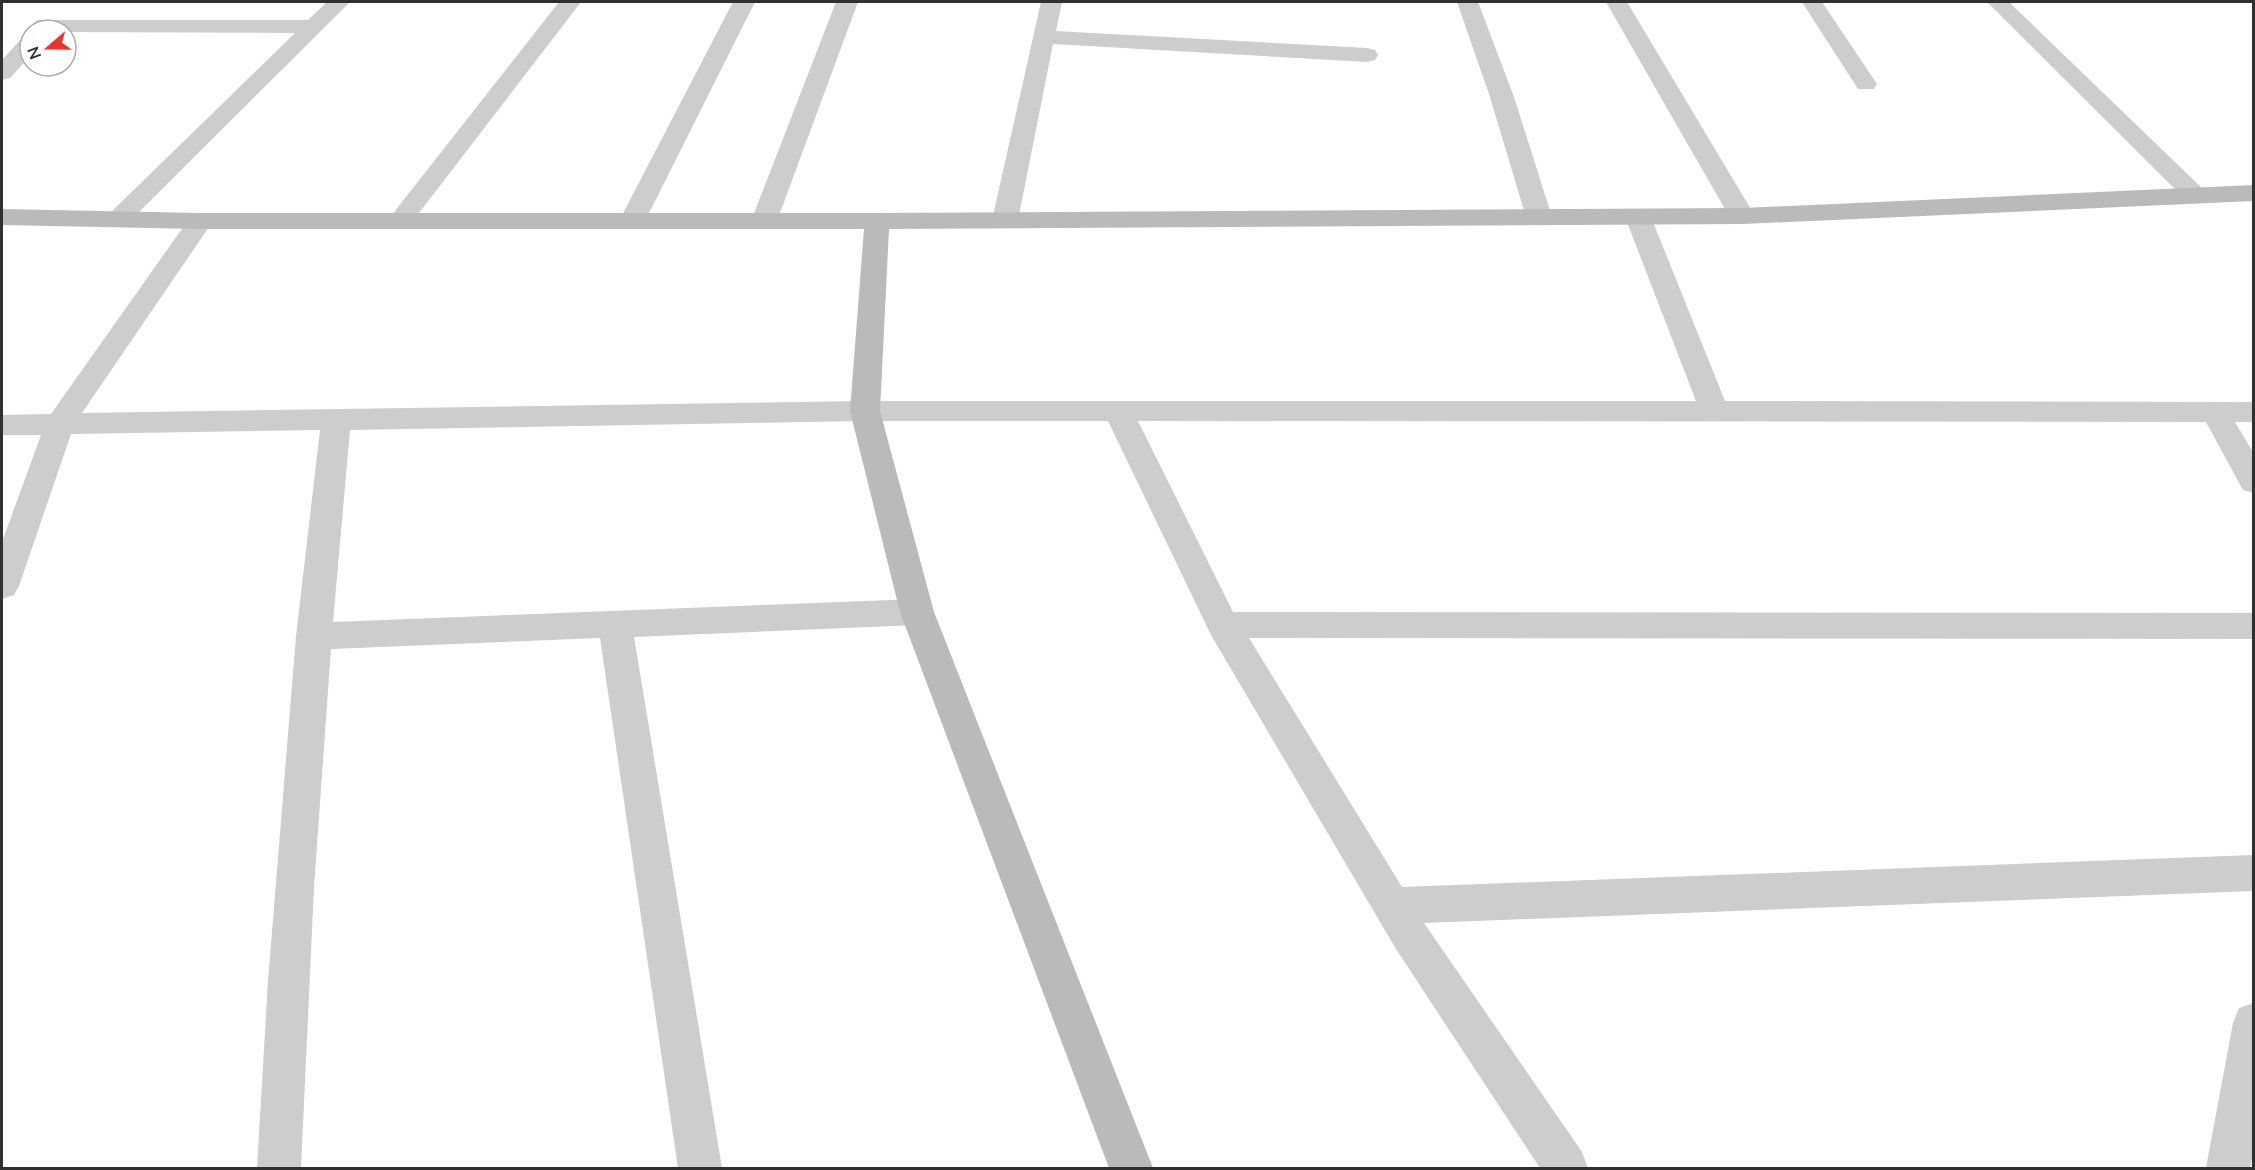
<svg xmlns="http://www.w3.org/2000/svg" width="2255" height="1170" font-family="Mulish,sans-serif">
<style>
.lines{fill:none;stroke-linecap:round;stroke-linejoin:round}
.street{fill:#cdcdcd;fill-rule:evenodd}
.secondary{fill:#bababa;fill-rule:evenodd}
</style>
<rect width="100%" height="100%" fill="#fff"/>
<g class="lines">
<g class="street">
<path d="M 327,2 L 350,2 L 127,224 L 118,227 L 109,224 L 105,219 L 109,214 L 295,33 L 66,32 L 37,30 L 34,25 L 37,20 L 308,20 Z"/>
<path d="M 559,2 L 581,2 L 409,226 L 400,229 L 391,226 L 387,221 L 391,216 Z"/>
<path d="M 733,2 L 755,2 L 645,221 L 641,226 L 632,229 L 623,226 L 619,221 Z"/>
<path d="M 836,2 L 858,2 L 777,221 L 773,226 L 764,229 L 755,226 L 751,221 Z"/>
<path d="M 1041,2 L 1062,2 L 1056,31 L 1367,48 L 1375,50 L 1378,55 L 1375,60 L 1367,62 L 1053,44 L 1018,220 L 1014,225 L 1005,228 L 996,225 L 992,220 Z"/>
<path d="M 1457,2 L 1478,2 L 1514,97 L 1552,217 L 1548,222 L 1539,225 L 1530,222 L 1526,217 L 1490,97 Z"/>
<path d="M 1606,2 L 1627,2 L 1755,216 L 1751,221 L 1742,224 L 1733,221 L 1729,216 Z"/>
<path d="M 1802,2 L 1822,2 L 1877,84 L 1874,89 L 1858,89 Z"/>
<path d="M 1987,2 L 2009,2 L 2205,191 L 2209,196 L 2205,201 L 2196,204 L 2187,201 Z"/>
<path d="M 30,36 L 30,56 L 10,78 L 2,80 L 2,60 L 22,38 Z"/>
<path d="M 1638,209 L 1647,212 L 1651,217 L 1725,401 L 2254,402 L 2254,422 L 2235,422 L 2254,454 L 2254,493 L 2243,490 L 2206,422 L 1138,421 L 1233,612 L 2254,613 L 2254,639 L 1249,638 L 1402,887 L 2254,855 L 2254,891 L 1424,923 L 1582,1152 L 1588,1168 L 1540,1168 L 1396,949 L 1211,635 L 1108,421 L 865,421 L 350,430 L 333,622 L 917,599 L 929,603 L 934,612 L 929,621 L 917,625 L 634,637 L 722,1168 L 678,1168 L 600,638 L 331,649 L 314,887 L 301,1168 L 257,1168 L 268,981 L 296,636 L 320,430 L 71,434 L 19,586 L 14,595 L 2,599 L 2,542 L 41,435 L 2,435 L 2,415 L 51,414 L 191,216 L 200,213 L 209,216 L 213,221 L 82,413 L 865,401 L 1696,401 L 1625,217 L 1629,212 Z"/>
<path d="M 2254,1003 L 2254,1150 L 2250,1168 L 2206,1168 L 2233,1023 L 2239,1008 Z"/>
</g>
<path class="secondary" d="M 2254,185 L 2254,201 L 1742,224 L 889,229 L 880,411 L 934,612 L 1153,1168 L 1109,1168 L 900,612 L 850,411 L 864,229 L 200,229 L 2,225 L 2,209 L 200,213 L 877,213 L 1742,208 Z"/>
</g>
<rect width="2255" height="1170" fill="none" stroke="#303030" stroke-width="6"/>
<g transform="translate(48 48) rotate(250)"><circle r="28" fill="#ffffff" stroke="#acacac" stroke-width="1.5"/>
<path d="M0-4.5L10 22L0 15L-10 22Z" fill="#ef332a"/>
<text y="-9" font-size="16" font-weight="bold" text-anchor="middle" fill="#303030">N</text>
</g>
</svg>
